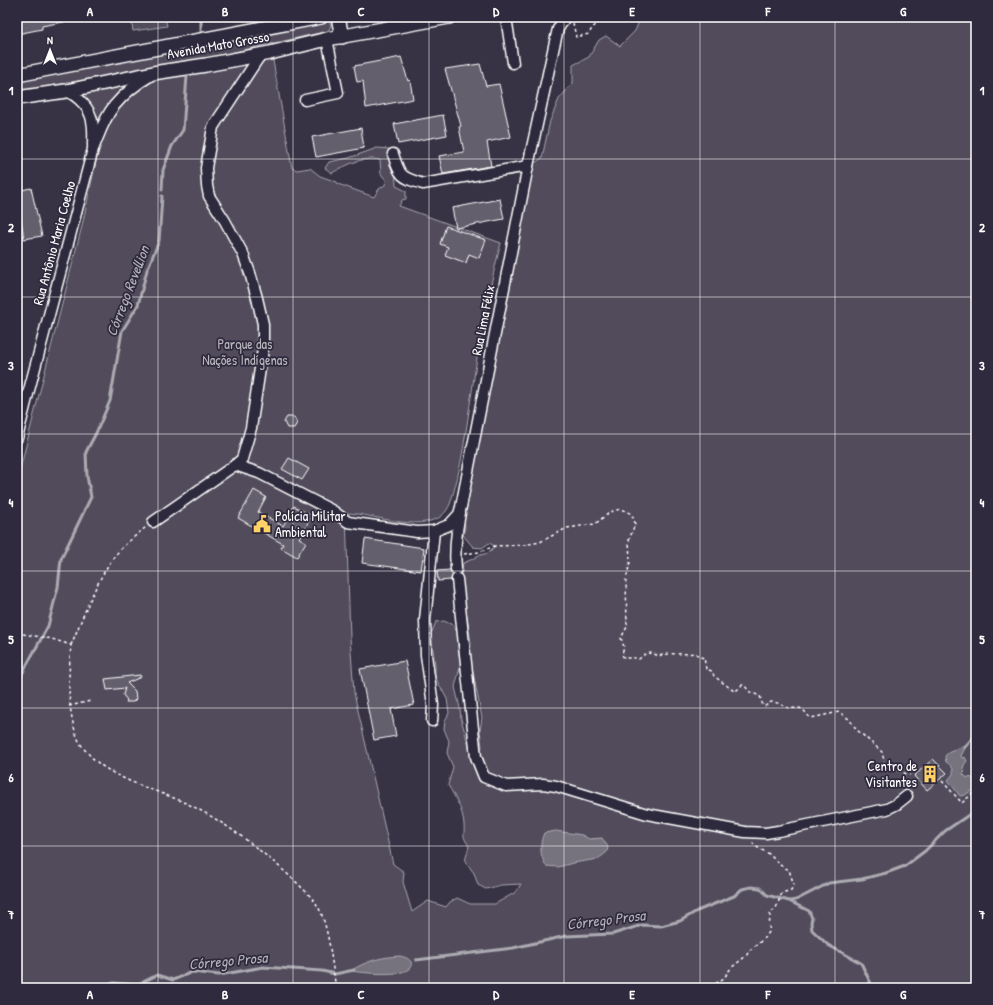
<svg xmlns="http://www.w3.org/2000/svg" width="993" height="1005" font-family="'Patrick Hand',sans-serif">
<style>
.green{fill:#514c5c;stroke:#a8a6ae}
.water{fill:#76737f;stroke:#adabb2}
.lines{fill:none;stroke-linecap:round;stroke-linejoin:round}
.stream{stroke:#adabb2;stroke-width:3}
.building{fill:#635f6d;stroke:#fff}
.minor-casing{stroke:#fff;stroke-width:13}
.major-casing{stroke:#fff;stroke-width:16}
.path{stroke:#fff;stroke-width:1.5;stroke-dasharray:3 3;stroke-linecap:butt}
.minor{stroke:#2f2a3d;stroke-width:10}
.major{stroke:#2f2a3d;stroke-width:13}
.grid{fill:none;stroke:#fff;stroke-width:1;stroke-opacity:0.55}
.labels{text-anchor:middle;stroke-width:3.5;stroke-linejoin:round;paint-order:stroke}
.street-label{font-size:14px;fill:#fff;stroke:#2f2a3d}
.park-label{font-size:14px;fill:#b9b7be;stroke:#2f2a3d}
.poi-label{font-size:14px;fill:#fff;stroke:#2f2a3d;text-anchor:start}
.water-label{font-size:15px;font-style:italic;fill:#b4b2b9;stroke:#2f2a3d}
.neatline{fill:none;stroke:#fff;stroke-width:1.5}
.grid-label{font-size:13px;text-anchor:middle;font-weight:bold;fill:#fff}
</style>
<rect width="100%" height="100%" fill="#373345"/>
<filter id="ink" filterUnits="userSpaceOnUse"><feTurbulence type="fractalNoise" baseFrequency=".025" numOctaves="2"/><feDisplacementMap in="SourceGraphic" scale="8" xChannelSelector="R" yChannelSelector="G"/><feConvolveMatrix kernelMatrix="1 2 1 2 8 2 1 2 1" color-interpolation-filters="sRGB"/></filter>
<g filter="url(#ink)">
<g class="green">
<path d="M 131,17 L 165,17 L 167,26 L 133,31 Z"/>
<path d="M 641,17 L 976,17 L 976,988 L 17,988 L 17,481 L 82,226 L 99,148 L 110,120 L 119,105 L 145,83 L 164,75 L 272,55 L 292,168 L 297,170 L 310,168 L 320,176 L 337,182 L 338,184 L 374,197 L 379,189 L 385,185 L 386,180 L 381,174 L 380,160 C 362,156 347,165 332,173 L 325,168 L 329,162 L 349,158 L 377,148 L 389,149 L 390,166 L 395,170 L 396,186 L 406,191 L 406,199 L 402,200 L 399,206 L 501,243 C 488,292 479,341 472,391 C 466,429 462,468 450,504 C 447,511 442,517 436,519 C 409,530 374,514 346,513 L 350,638 L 354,693 L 393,864 L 404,872 L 403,882 L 412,912 L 428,901 L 446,907 L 450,902 L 457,898 L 470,904 L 495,904 L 516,892 L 521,884 L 501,885 L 486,889 L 478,885 L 474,873 L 465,861 L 469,846 C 461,834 465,837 464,824 C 463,810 455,797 448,785 L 453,767 L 447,753 L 449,741 L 444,729 L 445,721 L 449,713 L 447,699 L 435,677 L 435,665 L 431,634 L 436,622 L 444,621 L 453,625 L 458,634 L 458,650 L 461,663 L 455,687 L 460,708 L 461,719 L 471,753 L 476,759 L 482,747 L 480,730 L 482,718 L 470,657 L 471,643 L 467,615 L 461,601 L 460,583 L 463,563 L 473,559 L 477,556 L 488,553 L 495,546 L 489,543 L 482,548 L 473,547 L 463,535 L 465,527 L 462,508 L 529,167 L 542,158 L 550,121 L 559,99 L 573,83 L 573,65 L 589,57 L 599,40 L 606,36 L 620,46 L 635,31 Z"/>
<path d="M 325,19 L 329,22 L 331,25 L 329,30 L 324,32 L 207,58 L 17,92 L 17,77 Z"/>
<path d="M 133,81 L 122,90 L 110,104 L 95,136 L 75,91 Z"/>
</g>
<g class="water">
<path d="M 967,744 L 961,756 L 962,758 L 965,757 L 967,761 L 964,765 L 963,769 L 965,771 L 963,774 L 966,777 L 973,778 L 974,789 L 965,795 L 960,796 L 948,780 L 953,774 C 954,768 951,765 946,762 L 945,756 L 948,753 Z"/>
<path d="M 556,831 L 582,835 L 589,839 L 602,838 L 608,847 L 607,852 L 598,859 L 573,863 L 558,867 L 546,866 C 540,856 539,844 544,833 Z"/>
<path d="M 400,956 C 404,957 409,958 411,962 C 416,980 358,972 350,971 C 367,961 380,957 400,956 Z"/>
</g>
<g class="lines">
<g class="stream">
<path d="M 201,17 L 201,31"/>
<path d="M 162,190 L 163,170 L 172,146 L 183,130 L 187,76"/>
<path d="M 17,683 L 48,626 L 58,587 L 61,559 L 91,497 L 87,476 L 86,452 L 96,433 L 110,401 L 122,331 L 138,305 L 147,270 L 159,241 L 162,196"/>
<path d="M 964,748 L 976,734"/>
<path d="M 790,901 L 796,900 L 829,883 L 862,879 L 886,873 L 905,866 L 925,851 L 945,831 L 976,810"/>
<path d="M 416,960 L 513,948 L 566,936 L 613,934 L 642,925 L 661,926 L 680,921 L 697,911 L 734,896 L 742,889 L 751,887 L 760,888 L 767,895 L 789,901 L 809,911 L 812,918 L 811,923 L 812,930 L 828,945 L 861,963 L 873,988"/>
<path d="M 19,988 L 24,987 L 30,988"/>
<path d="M 94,988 L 114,983 L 137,985 L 157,975 L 173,980 L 192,972 L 219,975 L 263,967 L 322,971 L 335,974 L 354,970"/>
</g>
</g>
<g class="building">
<path d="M 17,17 L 68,17 L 68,21 L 42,26 L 42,29 L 17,34 Z"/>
<path d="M 401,57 L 408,81 L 410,80 L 413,99 L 366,108 L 363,81 L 357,82 L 354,66 Z"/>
<path d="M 480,64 L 486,86 L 499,84 L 511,137 L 487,142 L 491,166 L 443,174 L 439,156 L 464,152 L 459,127 L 461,126 L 445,69 Z"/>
<path d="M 443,115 L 447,135 L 398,144 L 394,124 Z"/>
<path d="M 361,128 L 364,148 L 316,157 L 312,137 Z"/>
<path d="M 31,188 L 42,236 L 24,239 L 17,191 Z"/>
<path d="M 500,199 L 504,219 L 456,228 L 452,208 Z"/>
<path d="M 446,226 L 486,240 L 479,258 L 469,254 L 466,263 L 445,255 L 448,247 L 440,244 Z"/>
<path d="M 287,417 L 294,417 L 297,423 L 294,428 L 287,428 L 284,422 Z"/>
<path d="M 289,458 L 309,469 L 302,480 L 282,469 Z"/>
<path d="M 254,490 L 266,497 L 258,512 L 283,526 L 294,506 L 312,516 L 299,538 L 306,542 L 297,557 L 281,548 L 283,544 L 238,518 Z"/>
<path d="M 365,539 L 424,548 L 421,571 L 362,563 Z"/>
<path d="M 450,570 L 453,574 L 451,580 L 438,581 L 437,571 Z"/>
<path d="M 405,661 L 414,705 L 391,709 L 396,736 L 374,740 L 360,669 Z"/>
<path d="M 140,675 L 141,677 L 127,683 L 135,691 L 136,699 L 133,702 L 126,702 L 127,700 L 123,695 L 125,688 L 107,690 L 105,679 Z"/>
<path d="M 933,759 L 947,773 L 927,790 L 914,776 Z"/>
</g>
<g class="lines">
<g class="minor-casing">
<g id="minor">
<path d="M 506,17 L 513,63"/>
<path d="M 66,91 C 78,96 90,108 92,121 C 94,129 93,138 93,146"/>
<path d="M 305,100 L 338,93 L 327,39"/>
<path d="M 393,154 C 400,176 400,177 423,184 L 528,166"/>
<path d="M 17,438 L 28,394 L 93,149 C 99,135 104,118 114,106 C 124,94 136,84 150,76"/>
<path d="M 235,465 L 242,459 L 251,428 L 263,349 L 263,324 L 257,298 L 250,273 L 243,254 L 225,221 L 209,196 L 207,186 L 206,168 L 213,127 L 261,54"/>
<path d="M 153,522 L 235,465 L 259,473 L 333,511 L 348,522 L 417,532 L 434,531 L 449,525 L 459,514 L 461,507 L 528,166 L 554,46 L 558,29 L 565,17"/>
<path d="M 456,569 C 454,550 456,533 460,513"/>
<path d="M 457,579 L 476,757 L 484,777 L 506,786 L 543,784 L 556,786 L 647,814 L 745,832 L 766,833 L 778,831 L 887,809 L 897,804 L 907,796"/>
<path d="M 432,721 L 433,705 L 426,655 L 425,620 L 434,531"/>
</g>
</g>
<g class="major-casing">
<g id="major">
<path d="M 338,17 L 342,37"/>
<path d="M 17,75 L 321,17"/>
<path d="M 17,98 L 66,91 L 153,73 L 206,65 L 270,53 L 327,39 L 449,17"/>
</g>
</g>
<g class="path">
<path d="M 573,23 L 576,37 L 589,34 L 592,28 L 606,17"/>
<path d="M 464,554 L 479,552 L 495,546 L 524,545 L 540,542 L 567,528 L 595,524 L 610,512 L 620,509 L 626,511 L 631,514 L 634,519 L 635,524 L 629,540 L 630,562 L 626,580 L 627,627 L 621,638 L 624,647 L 622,655 L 624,658 L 636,658 L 639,659 L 645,654 L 651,653 L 659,656 C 670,652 683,655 695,653 L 700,657 L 704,658 L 706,669 L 712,671 L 714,676 L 734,691 L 737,690 L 742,685 L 744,685 L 750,692 L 760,696 L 763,706 L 765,706 L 771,702 C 779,702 782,706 789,708 C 793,709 798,707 802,709 C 806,712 807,716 811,718 L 839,712 L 849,719 L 857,730 L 882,752 L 885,765 L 887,767 L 910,775"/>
<path d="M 17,633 L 52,639 L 71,645 C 69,672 67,696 73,723 C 75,731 77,739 82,746 C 105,778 146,786 181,801 C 221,818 263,851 295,881 C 303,889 311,896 317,905 C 329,924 332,966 336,988"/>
<path d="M 71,645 C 83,617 93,589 109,564 C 118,549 133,538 146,527"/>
<path d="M 69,706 L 91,701"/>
<path d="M 942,781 L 962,803 L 976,790"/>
<path d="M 712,988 L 715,984 L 724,978 L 731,968 L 746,956 L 750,950 L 766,937 L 769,932 L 770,914 L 776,908 L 782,893 L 791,890 L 794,885 L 789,870 L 780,865 L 769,854 L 755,846 L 752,842"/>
</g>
<use href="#minor" class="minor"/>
<use href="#major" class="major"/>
</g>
</g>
<path class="grid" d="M 158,17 L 158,988M 293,17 L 293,988M 429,17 L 429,988M 564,17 L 564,988M 700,17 L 700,988M 835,17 L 835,988M 17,159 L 976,159M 17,297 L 976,297M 17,434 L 976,434M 17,571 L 976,571M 17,708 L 976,708M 17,846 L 976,846"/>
<defs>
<g id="civic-bare" transform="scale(1.38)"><path d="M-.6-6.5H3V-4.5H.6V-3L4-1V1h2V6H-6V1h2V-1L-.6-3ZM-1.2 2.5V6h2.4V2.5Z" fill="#ffd166" stroke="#2f2a3d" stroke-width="2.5" paint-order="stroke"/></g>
<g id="building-bare" transform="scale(1.38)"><path d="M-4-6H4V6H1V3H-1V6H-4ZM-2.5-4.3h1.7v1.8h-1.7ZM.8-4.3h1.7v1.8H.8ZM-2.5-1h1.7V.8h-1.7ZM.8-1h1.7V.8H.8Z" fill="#ffd166" stroke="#2f2a3d" stroke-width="2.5" paint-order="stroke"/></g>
</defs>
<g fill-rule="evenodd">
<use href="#civic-bare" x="262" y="524"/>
<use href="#building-bare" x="930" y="774"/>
</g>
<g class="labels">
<g class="street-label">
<text transform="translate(218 45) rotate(-10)" y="5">Avenida Mato Grosso</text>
<text transform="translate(54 243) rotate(-75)" y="5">Rua Antônio Maria Coelho</text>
<text transform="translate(483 320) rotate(-79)" y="5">Rua Lima Félix</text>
</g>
<g class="park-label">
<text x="245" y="349">Parque das<tspan x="245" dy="16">Nações Indígenas</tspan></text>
</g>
<g class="poi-label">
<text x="275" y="521">Polícia Militar<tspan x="275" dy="16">Ambiental</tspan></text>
<text x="917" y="771" text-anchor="end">Centro de<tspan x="917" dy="16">Visitantes</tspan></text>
</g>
<g class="water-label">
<text transform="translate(128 291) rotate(-69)" y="5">Córrego Revellion</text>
<text transform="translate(606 920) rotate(-7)" y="5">Córrego Prosa</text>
<text transform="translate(228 961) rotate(-5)" y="5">Córrego Prosa</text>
</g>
</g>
<rect width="993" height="1005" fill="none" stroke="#2f2a3d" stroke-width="44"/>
<g transform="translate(50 50)" stroke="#2f2a3d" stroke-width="3" paint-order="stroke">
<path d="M0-3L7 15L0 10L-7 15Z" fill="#ffffff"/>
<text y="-6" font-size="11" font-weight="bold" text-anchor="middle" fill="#ffffff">N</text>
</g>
<rect x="22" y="22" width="949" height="961" class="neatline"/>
<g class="grid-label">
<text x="90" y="16">A</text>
<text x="225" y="16">B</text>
<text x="361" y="16">C</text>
<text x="496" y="16">D</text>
<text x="632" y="16">E</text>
<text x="768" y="16">F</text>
<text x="903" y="16">G</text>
<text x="11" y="95">1</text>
<text x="982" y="95">1</text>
<text x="11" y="232">2</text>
<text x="982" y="232">2</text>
<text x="11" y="370">3</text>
<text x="982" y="370">3</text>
<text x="11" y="507">4</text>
<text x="982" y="507">4</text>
<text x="11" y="644">5</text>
<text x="982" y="644">5</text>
<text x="11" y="782">6</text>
<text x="982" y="782">6</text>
<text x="11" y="919">7</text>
<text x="982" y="919">7</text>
<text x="90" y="999">A</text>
<text x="225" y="999">B</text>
<text x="361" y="999">C</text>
<text x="496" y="999">D</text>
<text x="632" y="999">E</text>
<text x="768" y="999">F</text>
<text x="903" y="999">G</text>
</g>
</svg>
